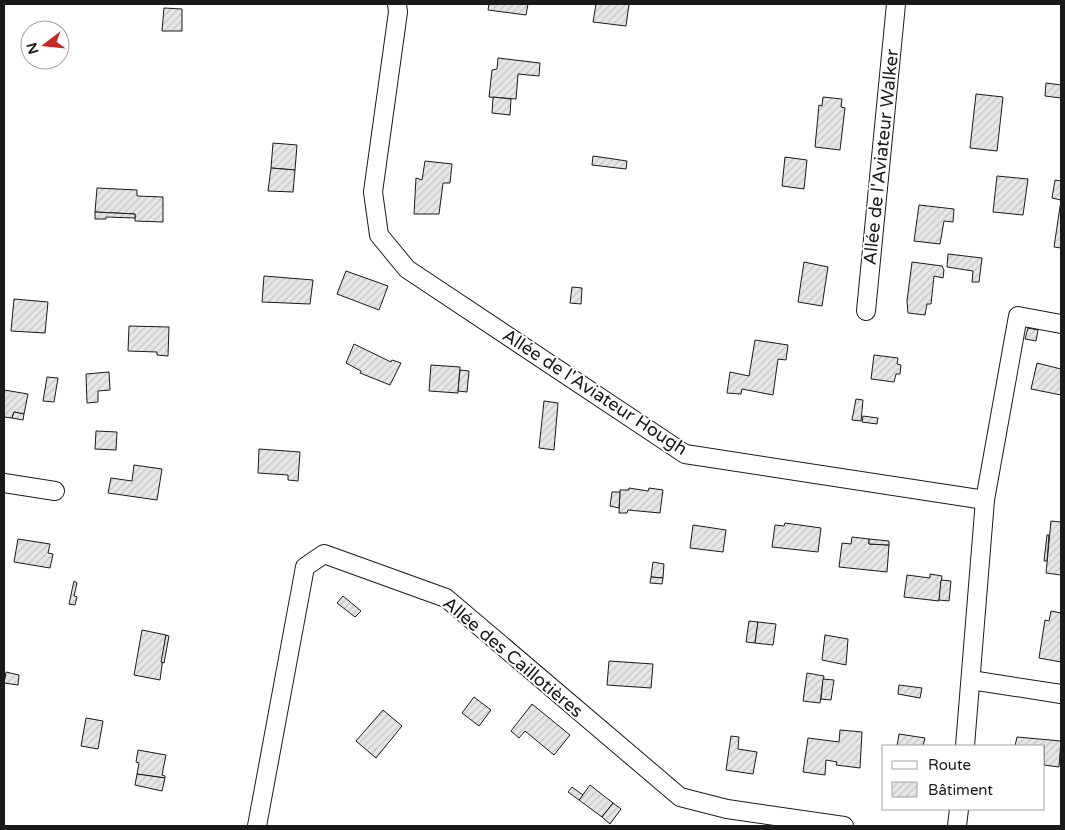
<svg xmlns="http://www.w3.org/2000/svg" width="1065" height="830" font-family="'Varela Round',sans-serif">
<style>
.building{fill:url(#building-hatch);stroke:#1a1a1a}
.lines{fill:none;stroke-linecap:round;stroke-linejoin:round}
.street-casing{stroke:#1a1a1a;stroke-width:20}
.street{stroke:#fff;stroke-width:18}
.labels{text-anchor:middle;stroke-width:4;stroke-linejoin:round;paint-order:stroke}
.street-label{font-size:18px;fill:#1a1a1a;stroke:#fff}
</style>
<defs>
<pattern id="building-hatch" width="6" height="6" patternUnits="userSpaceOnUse" patternTransform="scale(1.25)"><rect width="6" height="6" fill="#e6e6e6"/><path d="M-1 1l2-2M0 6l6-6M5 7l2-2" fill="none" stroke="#c5c5c5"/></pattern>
</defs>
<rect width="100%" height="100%" fill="#fff"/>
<g class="building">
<path d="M 489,4 L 528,4 L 526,15 L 488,10 Z"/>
<path d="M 596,4 L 629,4 L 626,26 L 593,22 Z"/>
<path d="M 164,8 L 182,9 L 182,31 L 162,31 Z"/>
<path d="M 498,58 L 540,63 L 539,76 L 518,74 L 516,99 L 489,97 L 492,70 L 497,69 Z"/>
<path d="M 1046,83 L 1061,85 L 1061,98 L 1045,96 Z"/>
<path d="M 976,94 L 1003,97 L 997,151 L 970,148 Z"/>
<path d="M 493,97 L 511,99 L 510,115 L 492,113 Z"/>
<path d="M 823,97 L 842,99 L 841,107 L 845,108 L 840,150 L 815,147 L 819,105 L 822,106 Z"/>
<path d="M 273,143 L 297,145 L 295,170 L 271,168 Z"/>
<path d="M 593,156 L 627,161 L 626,169 L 592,165 Z"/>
<path d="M 785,157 L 807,160 L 804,189 L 782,186 Z"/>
<path d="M 425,161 L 452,164 L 450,183 L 443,183 L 439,214 L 414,214 L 416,178 L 422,180 Z"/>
<path d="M 271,168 L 295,170 L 293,192 L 268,191 Z"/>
<path d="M 997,176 L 1028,179 L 1023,215 L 993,212 Z"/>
<path d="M 1055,180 L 1061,181 L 1061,248 L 1054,247 L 1061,200 L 1052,198 Z"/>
<path d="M 97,188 L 137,190 L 137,196 L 163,197 L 163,222 L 135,221 L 135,214 L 95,212 Z"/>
<path d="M 919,205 L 954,209 L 953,222 L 944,221 L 940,244 L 914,241 Z"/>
<path d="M 95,212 L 135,214 L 135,218 L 106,217 L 106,219 L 95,219 Z"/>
<path d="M 948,254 L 982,258 L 979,282 L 972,282 L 973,271 L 947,267 Z"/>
<path d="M 804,262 L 828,267 L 822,306 L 798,302 Z"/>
<path d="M 912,262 L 942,266 L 944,270 L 943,278 L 934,276 L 931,304 L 927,304 L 925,315 L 908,313 L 907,301 Z"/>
<path d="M 346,271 L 388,286 L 379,310 L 337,294 Z"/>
<path d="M 264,276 L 313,280 L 310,304 L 262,302 Z"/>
<path d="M 572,287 L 582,288 L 581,304 L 570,303 Z"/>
<path d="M 14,299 L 48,302 L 45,333 L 11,331 Z"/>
<path d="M 129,326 L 169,327 L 168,356 L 157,355 L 157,352 L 128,351 Z"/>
<path d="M 1028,328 L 1038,330 L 1036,341 L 1025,339 Z"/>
<path d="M 755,340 L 788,345 L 786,360 L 778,359 L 773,395 L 742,389 L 741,394 L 727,393 L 730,372 L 749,376 Z"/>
<path d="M 354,344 L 391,362 L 392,360 L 401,363 L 390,385 L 360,373 L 361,371 L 346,363 Z"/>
<path d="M 874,355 L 898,358 L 897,364 L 901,365 L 900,374 L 896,374 L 894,382 L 871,379 Z"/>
<path d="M 1037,363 L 1061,369 L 1061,395 L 1031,389 Z"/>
<path d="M 431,365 L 460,367 L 458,393 L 429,391 Z"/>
<path d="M 460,370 L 469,371 L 467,392 L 458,391 Z"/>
<path d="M 109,372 L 110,390 L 98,391 L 98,402 L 87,403 L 86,374 Z"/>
<path d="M 47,377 L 58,378 L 54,402 L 43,401 Z"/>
<path d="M 4,390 L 28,394 L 24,414 L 14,412 L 12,418 L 4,417 Z"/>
<path d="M 856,399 L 863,400 L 861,421 L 852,420 Z"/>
<path d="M 544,401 L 558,403 L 554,450 L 539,448 Z"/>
<path d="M 14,412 L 24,414 L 23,420 L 12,418 Z"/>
<path d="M 863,416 L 878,418 L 877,424 L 862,422 Z"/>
<path d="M 96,431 L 117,432 L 116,450 L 95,449 Z"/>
<path d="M 259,449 L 300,452 L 298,481 L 288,480 L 288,475 L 258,473 Z"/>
<path d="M 134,465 L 162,469 L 157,500 L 108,493 L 111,478 L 132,481 Z"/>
<path d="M 629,488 L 648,491 L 649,488 L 663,490 L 660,513 L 628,510 L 627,513 L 619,513 L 620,490 L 629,490 Z"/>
<path d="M 612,492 L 620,492 L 619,508 L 610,506 Z"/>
<path d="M 1051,521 L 1061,522 L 1061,575 L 1046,573 Z"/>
<path d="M 785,523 L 821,528 L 818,552 L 772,547 L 775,525 L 784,526 Z"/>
<path d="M 693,525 L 726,530 L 723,552 L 690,548 Z"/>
<path d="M 1047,535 L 1049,535 L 1047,561 L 1044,561 Z"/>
<path d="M 852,537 L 869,539 L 869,544 L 889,545 L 887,572 L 839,567 L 842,543 L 851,544 Z"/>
<path d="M 18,539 L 50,544 L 48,553 L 53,554 L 50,568 L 14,562 Z"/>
<path d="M 869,539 L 889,541 L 889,545 L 869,544 Z"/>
<path d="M 653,562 L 664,564 L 663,578 L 651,577 Z"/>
<path d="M 930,574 L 942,576 L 939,601 L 904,597 L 907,575 L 930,578 Z"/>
<path d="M 651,577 L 663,578 L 662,584 L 650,583 Z"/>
<path d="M 941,580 L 951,581 L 949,601 L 939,600 Z"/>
<path d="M 74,581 L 77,583 L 74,596 L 77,597 L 75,605 L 69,604 Z"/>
<path d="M 343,596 L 361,611 L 355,617 L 337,603 Z"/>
<path d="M 1051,611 L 1061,613 L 1061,662 L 1039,658 L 1045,620 L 1049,621 Z"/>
<path d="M 749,621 L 758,622 L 755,643 L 746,642 Z"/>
<path d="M 758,622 L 776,624 L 773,645 L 755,643 Z"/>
<path d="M 142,630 L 166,635 L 160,680 L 134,675 Z"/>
<path d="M 166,635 L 169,636 L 164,663 L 161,662 Z"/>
<path d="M 825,635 L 848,639 L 846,665 L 822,660 Z"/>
<path d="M 609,661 L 653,664 L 651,688 L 607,685 Z"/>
<path d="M 6,672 L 19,675 L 18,685 L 4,683 Z"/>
<path d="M 807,673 L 824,676 L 820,703 L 803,701 Z"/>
<path d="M 823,679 L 834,680 L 831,700 L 821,699 Z"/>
<path d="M 899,685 L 922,688 L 920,698 L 898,694 Z"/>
<path d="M 474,697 L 491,710 L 479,726 L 462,713 Z"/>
<path d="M 532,704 L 570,735 L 554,755 L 525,731 L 519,738 L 511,731 Z"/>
<path d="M 383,710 L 402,726 L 376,758 L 356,741 Z"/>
<path d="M 86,718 L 103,721 L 98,749 L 81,746 Z"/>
<path d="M 840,730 L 862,732 L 860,768 L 836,765 L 837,762 L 826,760 L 825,775 L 803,772 L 808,738 L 839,742 Z"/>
<path d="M 899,734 L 925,738 L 923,746 L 897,746 Z"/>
<path d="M 731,736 L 739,737 L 738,749 L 757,752 L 753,774 L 726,770 Z"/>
<path d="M 1017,737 L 1061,741 L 1059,767 L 1044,765 L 1044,746 L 1015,746 Z"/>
<path d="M 138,750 L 166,755 L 162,775 L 165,776 L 165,778 L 137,774 L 139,763 L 136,762 Z"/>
<path d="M 137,774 L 165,778 L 162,791 L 135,785 Z"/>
<path d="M 590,785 L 613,803 L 602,817 L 579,800 Z"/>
<path d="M 572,787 L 583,795 L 579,800 L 568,792 Z"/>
<path d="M 613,803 L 621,809 L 610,824 L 602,817 Z"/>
</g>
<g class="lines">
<g class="street-casing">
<g id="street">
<path d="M 397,4 L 398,12 L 373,192 L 379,235 L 407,269 L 685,454 L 985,500 L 965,746"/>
<path d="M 866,311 L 896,4"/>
<path d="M 4,483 L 55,491"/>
<path d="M 985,500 L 1018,316 L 1061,324"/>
<path d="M 971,680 L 1061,694"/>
<path d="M 257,826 L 305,567 L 324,554 L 446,598 L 680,797 L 727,809 L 844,826"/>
<path d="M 957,826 L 959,809"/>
</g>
</g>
<use href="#street" class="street"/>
</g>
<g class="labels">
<g class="street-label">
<text transform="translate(881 157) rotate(-84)" y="6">Allée de l'Aviateur Walker</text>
<text transform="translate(595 392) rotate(33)" y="6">Allée de l'Aviateur Hough</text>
<text transform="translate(513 657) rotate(40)" y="6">Allée des Caillotières</text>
</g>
</g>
<rect width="1065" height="830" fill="none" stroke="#1a1a1a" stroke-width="10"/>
<rect x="882" y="745" width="162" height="65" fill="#ffffff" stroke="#a3a3a3"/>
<rect x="892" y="761" width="25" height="8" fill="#ffffff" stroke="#a3a3a3"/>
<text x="928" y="770" font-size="15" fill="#1a1a1a">Route</text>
<rect x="892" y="782" width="25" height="15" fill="url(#building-hatch)" stroke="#a3a3a3"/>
<text x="928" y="795" font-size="15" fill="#1a1a1a">Bâtiment</text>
<g transform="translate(45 45) rotate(254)"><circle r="24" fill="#ffffff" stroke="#a3a3a3"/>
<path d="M0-4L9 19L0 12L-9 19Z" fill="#c62828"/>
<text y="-8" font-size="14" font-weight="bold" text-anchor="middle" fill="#1a1a1a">N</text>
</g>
</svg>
